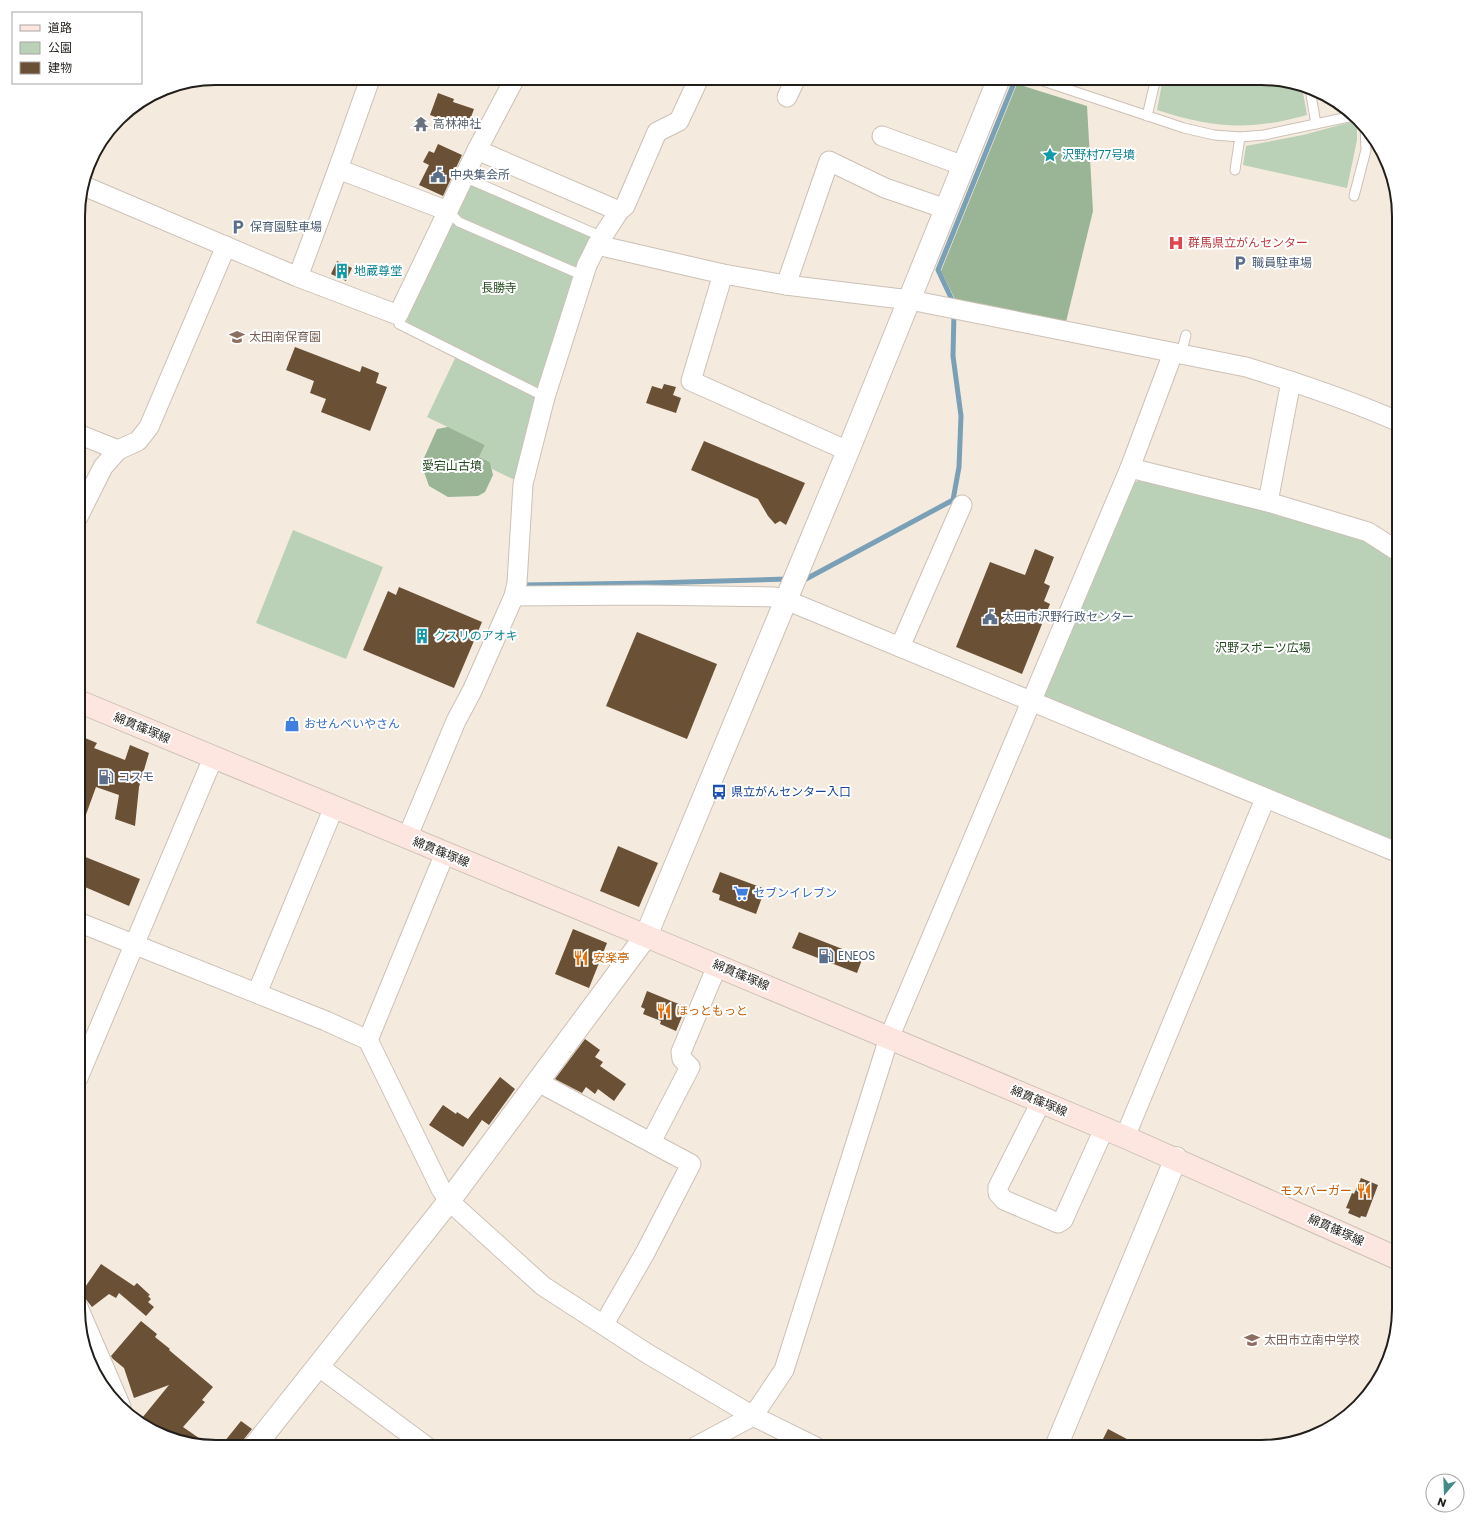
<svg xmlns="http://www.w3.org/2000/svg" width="1477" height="1525" font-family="Poppins,'Noto Sans JP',sans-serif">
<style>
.green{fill:#bad1b7}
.forest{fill:#99b595}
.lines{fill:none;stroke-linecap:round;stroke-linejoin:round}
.stream{stroke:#79a0b6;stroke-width:5}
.building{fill:#6a5035}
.service-casing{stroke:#ccc1b6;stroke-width:11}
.minor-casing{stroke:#ccc1b6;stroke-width:21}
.tertiary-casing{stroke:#ccc1b6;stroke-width:24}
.secondary-casing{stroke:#ccc1b6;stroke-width:24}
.service{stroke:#fff;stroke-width:9}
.minor{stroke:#fff;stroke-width:19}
.tertiary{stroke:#fff;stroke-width:22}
.secondary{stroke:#fee6e0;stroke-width:22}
.labels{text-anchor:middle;stroke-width:4;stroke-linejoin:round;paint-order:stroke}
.worship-label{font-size:12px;fill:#5b616d;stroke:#fff;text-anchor:start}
.culture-label{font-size:12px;fill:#0d838f;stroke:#fff;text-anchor:start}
.service-label{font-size:12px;fill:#4e5e75;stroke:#fff;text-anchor:start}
.health-label{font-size:12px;fill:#be3a42;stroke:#fff;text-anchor:start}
.park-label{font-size:12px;fill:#234a1e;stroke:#fff}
.education-label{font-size:12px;fill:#785e54;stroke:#fff;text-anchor:start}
.shop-label{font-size:12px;fill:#366cbe;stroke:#fff;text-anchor:start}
.street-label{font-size:12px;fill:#221e1a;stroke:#fff}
.transit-label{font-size:12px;fill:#164399;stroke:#fff;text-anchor:start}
.food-label{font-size:12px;fill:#c56008;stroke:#fff;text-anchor:start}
.rim{fill:none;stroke:#221e1a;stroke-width:2}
</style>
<rect width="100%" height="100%" fill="#f5eade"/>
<g class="green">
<path d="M 1163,78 L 1270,78 L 1302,87 L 1307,115 C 1251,131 1212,128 1157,110 Z"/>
<path d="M 1351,122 L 1357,127 L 1357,140 L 1347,188 L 1243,165 L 1246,146 L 1303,135 Z"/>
<path d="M 468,182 L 582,232 L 594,240 L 517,481 L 492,469 L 490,462 L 479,457 L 485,445 L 427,417 L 459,350 L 408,325 L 405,311 Z"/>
<path d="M 1141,480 L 1241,502 L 1377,544 L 1399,560 L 1399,847 L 1041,702 L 1132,483 Z"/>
<path d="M 293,530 L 383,567 L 346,659 L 256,623 Z"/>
</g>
<g class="forest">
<path d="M 1017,84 L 1087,106 L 1093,211 L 1065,326 L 958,305 L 941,271 Z"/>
<path d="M 448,427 L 485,445 L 479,457 L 490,462 L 493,475 L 485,492 L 478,496 L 448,497 L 429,486 L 423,469 L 424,458 L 437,429 Z"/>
</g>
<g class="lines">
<g class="stream">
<path d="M 954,304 L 938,270 L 1016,78"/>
<path d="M 800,579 L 806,579 L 953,500 L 959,467 L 961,416 L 953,356 L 954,312"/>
<path d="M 525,585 L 651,583 L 788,579"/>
</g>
</g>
<g class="building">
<path d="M 438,93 L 454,99 L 453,102 L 474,109 L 468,125 L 448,118 L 447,121 L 430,115 Z"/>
<path d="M 438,144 L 462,155 L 443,196 L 419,185 L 429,165 L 423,162 L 429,151 L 434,153 Z"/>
<path d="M 337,261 L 352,268 L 346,281 L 331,274 Z"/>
<path d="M 295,347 L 360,372 L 362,366 L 379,373 L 376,383 L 387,387 L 370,431 L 321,412 L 326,399 L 310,393 L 314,381 L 286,370 Z"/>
<path d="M 664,384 L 676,387 L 673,395 L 681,398 L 676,413 L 646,403 L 652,386 L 662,389 Z"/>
<path d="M 704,441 L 805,483 L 786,525 L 780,521 L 775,524 L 768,516 L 758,499 L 691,470 Z"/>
<path d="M 1035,549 L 1054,557 L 1044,583 L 1050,586 L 1044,601 L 1050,604 L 1022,674 L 956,647 L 990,562 L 1025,575 Z"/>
<path d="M 399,587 L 482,622 L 454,688 L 363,650 L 388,591 L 396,595 Z"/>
<path d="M 637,632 L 717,664 L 687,739 L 606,706 Z"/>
<path d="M 85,738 L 97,743 L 94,748 L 125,760 L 130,745 L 149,753 L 139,787 L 135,826 L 115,819 L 119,795 L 96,787 L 80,831 L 78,831 L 78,755 Z"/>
<path d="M 618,846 L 658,863 L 639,907 L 600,891 Z"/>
<path d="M 78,854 L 140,879 L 129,906 L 78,884 Z"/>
<path d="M 720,872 L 765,889 L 756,914 L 719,900 L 720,895 L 712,892 Z"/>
<path d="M 573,929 L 607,943 L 589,988 L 555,974 Z"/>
<path d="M 799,932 L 863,957 L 857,973 L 792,948 Z"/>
<path d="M 647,991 L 686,1007 L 676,1031 L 660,1024 L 661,1021 L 643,1014 L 645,1009 L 641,1007 Z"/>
<path d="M 585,1039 L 600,1050 L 595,1057 L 603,1062 L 600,1066 L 626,1084 L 614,1101 L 598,1089 L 595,1094 L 586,1087 L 582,1093 L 555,1079 Z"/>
<path d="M 500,1077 L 515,1089 L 489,1125 L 482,1120 L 463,1147 L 429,1125 L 443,1105 L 456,1114 L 457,1112 L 468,1119 Z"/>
<path d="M 1361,1178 L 1378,1185 L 1366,1217 L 1361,1216 L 1360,1218 L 1348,1213 L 1350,1209 L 1346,1208 L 1352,1193 L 1354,1194 Z"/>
<path d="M 101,1264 L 134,1286 L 137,1283 L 150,1295 L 148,1296 L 151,1299 L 148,1302 L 154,1307 L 146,1316 L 119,1293 L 116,1298 L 109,1294 L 92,1307 L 81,1293 Z"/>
<path d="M 141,1321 L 157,1334 L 155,1337 L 170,1349 L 169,1350 L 213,1387 L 202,1400 L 205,1402 L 183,1427 L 209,1445 L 155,1433 L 146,1426 L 148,1423 L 142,1418 L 169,1385 L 134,1398 L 124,1368 L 113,1359 L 111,1356 Z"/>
<path d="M 241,1421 L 252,1429 L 244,1439 L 242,1446 L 240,1447 L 220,1447 Z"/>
<path d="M 1108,1429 L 1142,1447 L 1099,1447 Z"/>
</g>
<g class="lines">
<g class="service-casing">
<g id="service">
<path d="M 1034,78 L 1184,128 L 1214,135 L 1240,137 L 1264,135 L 1353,116"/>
<path d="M 1310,89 L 1316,124"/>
<path d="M 1147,116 L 1156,78"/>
<path d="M 1235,170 L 1240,137"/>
<path d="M 464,177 L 598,235 L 604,236"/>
<path d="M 1354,196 L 1366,150 L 1365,126"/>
<path d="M 448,211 L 459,222 L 584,276"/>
<path d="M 398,315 L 399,324 L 545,397"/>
<path d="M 1176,352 L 1182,350 L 1186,335"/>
</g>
</g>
<g class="minor-casing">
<g id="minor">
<path d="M 366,78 L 370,79 L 338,169 L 448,211"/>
<path d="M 787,97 L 796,78"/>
<path d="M 882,136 L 964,166"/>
<path d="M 84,186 L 298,277 L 398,315 L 477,150 L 515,78"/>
<path d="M 619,211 L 625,206 L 657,132 L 679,121 L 699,78"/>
<path d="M 597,245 L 723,274 L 786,285 L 910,300 L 1246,367 C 1298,383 1350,400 1399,422"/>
<path d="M 723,274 L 691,381 L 848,451"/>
<path d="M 298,277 L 338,169"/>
<path d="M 786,285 L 829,161 L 885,188 L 946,209"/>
<path d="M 78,434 L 118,450"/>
<path d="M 1130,468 L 1268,502 L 1368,532 L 1399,552"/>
<path d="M 1268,502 L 1291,381"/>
<path d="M 78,517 L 103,467 L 118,450 L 138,441 L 149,427 L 226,246"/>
<path d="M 514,596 L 644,595 L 774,597 L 786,600 L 1399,853"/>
<path d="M 900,647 L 962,505"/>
<path d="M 407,838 L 456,721 L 472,691 L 514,596 L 517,583 L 523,484 L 545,397 L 587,265 L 597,245 L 619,211 L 477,150"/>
<path d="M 78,922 L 326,1021 L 368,1040 L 441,1189 L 449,1201 L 543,1286 L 648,1354 L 753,1416 L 816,1447"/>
<path d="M 257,993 L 334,807"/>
<path d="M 368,1040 L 445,853"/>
<path d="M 78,1078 L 213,758"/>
<path d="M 538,1082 L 691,1164 L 645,1253 L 604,1324"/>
<path d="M 1041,1102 L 998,1187 L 998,1193 L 1004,1200 L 1058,1223 L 1063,1220 L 1104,1129"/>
<path d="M 1125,1137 L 1265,799"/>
<path d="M 651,1142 L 690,1067 L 682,1059 L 681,1052 L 717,966"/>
<path d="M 78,1307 L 121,1407"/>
<path d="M 318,1366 L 427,1447"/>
<path d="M 695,1447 L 753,1416 L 784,1370 L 889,1038 L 1130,468 L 1173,353"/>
</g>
</g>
<g class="tertiary-casing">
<g id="tertiary">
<path d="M 254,1447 L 449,1201 L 646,936 L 848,451 L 999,78"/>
<path d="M 1056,1447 L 1176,1158"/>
</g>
</g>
<g class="secondary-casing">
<path id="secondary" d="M 78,701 L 646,936 L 1125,1137 L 1399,1259"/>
</g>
<use href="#service" class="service"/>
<use href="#minor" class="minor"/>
<use href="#tertiary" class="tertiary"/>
<use href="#secondary" class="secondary"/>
</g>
<defs>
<g id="temple-bare" transform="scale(1.2)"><path d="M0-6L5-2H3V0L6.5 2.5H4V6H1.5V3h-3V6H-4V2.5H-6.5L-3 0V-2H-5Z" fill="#6b7280" stroke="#fff" stroke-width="2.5" paint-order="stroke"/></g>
<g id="sight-bare" transform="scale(1.2)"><path d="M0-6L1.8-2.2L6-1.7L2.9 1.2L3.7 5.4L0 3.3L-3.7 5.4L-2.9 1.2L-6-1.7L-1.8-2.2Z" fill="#0f9aa8" stroke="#fff" stroke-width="2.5" paint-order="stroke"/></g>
<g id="civic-bare" transform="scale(1.2)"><path d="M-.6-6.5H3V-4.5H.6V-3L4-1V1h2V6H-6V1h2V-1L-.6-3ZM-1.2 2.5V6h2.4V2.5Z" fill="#5c6f8a" stroke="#fff" stroke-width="2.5" paint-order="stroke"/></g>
<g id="parking-bare" transform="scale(1.2)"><path d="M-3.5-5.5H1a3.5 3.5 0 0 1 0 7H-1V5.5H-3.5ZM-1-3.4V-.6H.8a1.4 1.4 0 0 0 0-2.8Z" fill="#5c6f8a" stroke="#fff" stroke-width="2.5" paint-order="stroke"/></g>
<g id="hospital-bare" transform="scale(1.2)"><path d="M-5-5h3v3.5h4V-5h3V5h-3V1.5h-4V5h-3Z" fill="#e0444e" stroke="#fff" stroke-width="2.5" paint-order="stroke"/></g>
<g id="building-bare" transform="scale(1.2)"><path d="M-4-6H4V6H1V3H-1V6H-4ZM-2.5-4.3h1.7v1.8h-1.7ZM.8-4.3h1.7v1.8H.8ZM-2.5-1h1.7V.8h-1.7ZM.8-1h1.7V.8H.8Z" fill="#0f9aa8" stroke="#fff" stroke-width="2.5" paint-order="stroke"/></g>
<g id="school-bare" transform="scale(1.2)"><path d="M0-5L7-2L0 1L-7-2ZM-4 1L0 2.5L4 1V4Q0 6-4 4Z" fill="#8d6e63" stroke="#fff" stroke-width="2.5" paint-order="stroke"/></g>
<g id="shop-bare" transform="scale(1.2)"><path d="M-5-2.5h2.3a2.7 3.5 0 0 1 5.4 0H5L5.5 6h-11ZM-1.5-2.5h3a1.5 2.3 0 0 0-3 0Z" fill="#3f7fe0" stroke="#fff" stroke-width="2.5" paint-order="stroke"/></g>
<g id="fuel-bare" transform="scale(1.2)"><path d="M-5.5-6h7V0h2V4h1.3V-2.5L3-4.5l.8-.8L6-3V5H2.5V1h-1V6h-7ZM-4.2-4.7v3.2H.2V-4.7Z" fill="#5c6f8a" stroke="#fff" stroke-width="2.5" paint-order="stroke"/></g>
<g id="bus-bare" transform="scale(1.2)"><path d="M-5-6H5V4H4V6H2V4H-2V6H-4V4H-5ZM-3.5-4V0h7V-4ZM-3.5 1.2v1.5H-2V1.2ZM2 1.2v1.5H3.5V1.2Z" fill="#1a4fb4" stroke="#fff" stroke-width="2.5" paint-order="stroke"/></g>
<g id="supermarket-bare" transform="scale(1.2)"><path d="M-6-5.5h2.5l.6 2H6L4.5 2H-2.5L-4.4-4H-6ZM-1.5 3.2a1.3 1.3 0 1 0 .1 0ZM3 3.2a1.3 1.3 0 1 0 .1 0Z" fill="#3f7fe0" stroke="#fff" stroke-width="2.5" paint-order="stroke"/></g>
<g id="restaurant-bare" transform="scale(1.2)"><path d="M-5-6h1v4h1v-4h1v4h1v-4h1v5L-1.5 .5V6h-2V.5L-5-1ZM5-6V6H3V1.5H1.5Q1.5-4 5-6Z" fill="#e8710a" stroke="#fff" stroke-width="2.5" paint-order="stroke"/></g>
</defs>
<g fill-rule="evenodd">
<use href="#temple-bare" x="421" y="124"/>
<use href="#sight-bare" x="1050" y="155"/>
<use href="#civic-bare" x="438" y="175"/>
<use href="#parking-bare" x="238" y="227"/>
<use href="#hospital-bare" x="1176" y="243"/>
<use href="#parking-bare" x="1240" y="263"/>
<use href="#building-bare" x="342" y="271"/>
<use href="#school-bare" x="237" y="337"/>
<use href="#civic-bare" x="990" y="617"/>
<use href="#building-bare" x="422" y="636"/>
<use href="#shop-bare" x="292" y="724"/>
<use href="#fuel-bare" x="106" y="777"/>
<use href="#bus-bare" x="719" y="792"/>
<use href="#supermarket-bare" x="741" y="893"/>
<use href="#fuel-bare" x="826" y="956"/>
<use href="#restaurant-bare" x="581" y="958"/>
<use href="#restaurant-bare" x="664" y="1011"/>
<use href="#restaurant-bare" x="1364" y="1191"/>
<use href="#school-bare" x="1252" y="1340"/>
</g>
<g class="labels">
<g class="worship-label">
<text x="433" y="128">高林神社</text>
</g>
<g class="culture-label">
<text x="1062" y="159">沢野村77号墳</text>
<text x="354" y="275">地蔵尊堂</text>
<text x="434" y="640">クスリのアオキ</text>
</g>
<g class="service-label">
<text x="450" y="179">中央集会所</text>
<text x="250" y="231">保育園駐車場</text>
<text x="1252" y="267">職員駐車場</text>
<text x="1002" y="621">太田市沢野行政センター</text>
<text x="118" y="781">コスモ</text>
<text x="838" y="960">ENEOS</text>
</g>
<g class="health-label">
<text x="1188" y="247">群馬県立がんセンター</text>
</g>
<g class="park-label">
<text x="499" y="292">長勝寺</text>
<text x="452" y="470">愛宕山古墳</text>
<text x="1263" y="652">沢野スポーツ広場</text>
</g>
<g class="education-label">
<text x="249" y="341">太田南保育園</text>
<text x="1264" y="1344">太田市立南中学校</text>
</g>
<g class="shop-label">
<text x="304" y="728">おせんべいやさん</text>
<text x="753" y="897">セブンイレブン</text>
</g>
<g class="street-label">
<text transform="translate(142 728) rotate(23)" y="4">綿貫篠塚線</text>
<text transform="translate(441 852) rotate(22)" y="4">綿貫篠塚線</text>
<text transform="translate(741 975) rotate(23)" y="4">綿貫篠塚線</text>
<text transform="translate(1039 1101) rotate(23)" y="4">綿貫篠塚線</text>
<text transform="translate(1336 1230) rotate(24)" y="4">綿貫篠塚線</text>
</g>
<g class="transit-label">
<text x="731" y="796">県立がんセンター入口</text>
</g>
<g class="food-label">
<text x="593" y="962">安楽亭</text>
<text x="676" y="1015">ほっともっと</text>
<text x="1352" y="1195" text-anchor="end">モスバーガー</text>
</g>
</g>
<path d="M0 0H1477V1525H0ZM216 85H1261A131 131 0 0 1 1392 216V1309A131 131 0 0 1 1261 1440H216A131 131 0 0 1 85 1309V216A131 131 0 0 1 216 85Z" fill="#fff" fill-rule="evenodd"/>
<path class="rim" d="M216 85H1261A131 131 0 0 1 1392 216V1309A131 131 0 0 1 1261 1440H216A131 131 0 0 1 85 1309V216A131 131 0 0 1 216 85Z"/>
<rect x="12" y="12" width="130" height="72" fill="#ffffff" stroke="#a7a5a3"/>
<rect x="20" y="25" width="20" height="6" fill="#fee6e0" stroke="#a7a5a3"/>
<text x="48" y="32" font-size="12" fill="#221e1a">道路</text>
<rect x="20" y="42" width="20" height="12" fill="#bad1b7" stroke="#a7a5a3"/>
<text x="48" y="52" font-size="12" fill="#221e1a">公園</text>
<rect x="20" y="62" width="20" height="12" fill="#6a5035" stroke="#a7a5a3"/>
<text x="48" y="72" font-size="12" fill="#221e1a">建物</text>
<g transform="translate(1445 1493) rotate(199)"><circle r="19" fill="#ffffff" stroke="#a7a5a3"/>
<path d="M0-3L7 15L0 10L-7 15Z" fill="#438b89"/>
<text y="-6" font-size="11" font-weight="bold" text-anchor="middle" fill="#221e1a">N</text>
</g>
</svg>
